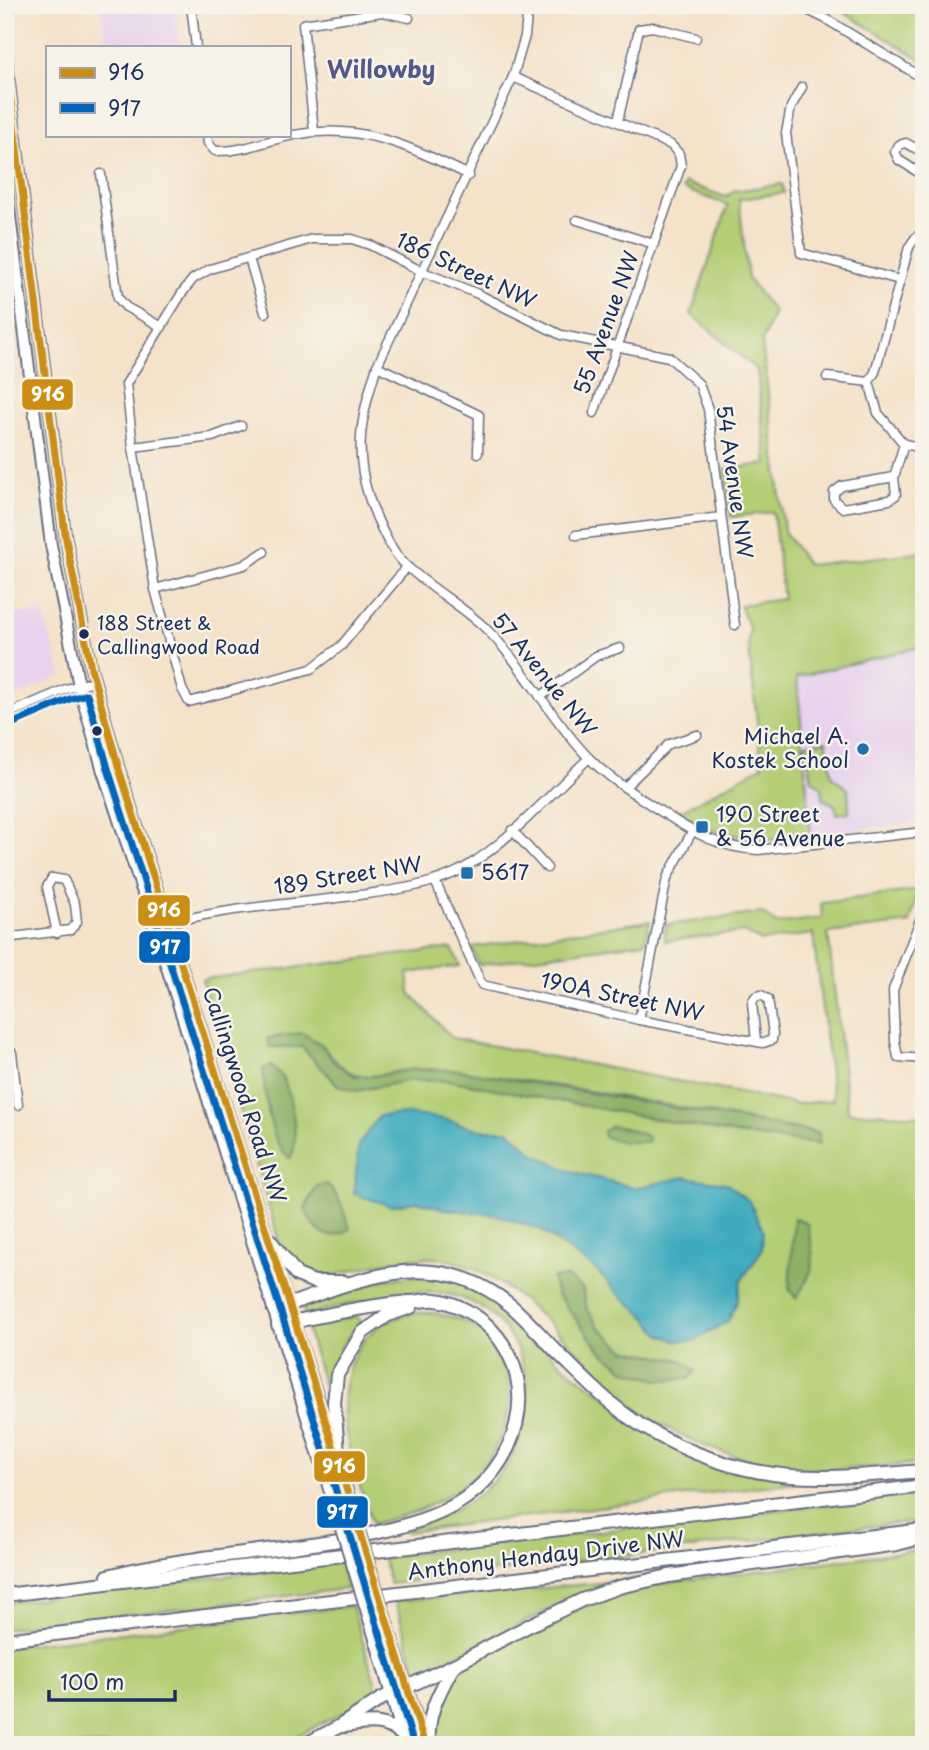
<svg xmlns="http://www.w3.org/2000/svg" width="929" height="1750" font-family="'Playpen Sans',sans-serif">
<rect width="100%" height="100%" fill="#f7f3e8"/>
<filter id="ink" filterUnits="userSpaceOnUse"><feTurbulence type="fractalNoise" baseFrequency=".0143" numOctaves="2"/><feDisplacementMap in="SourceGraphic" scale="14" xChannelSelector="R" yChannelSelector="G"/><feConvolveMatrix kernelMatrix="1 2 1 2 8 2 1 2 1" color-interpolation-filters="sRGB"/></filter>
<filter id="wash" filterUnits="userSpaceOnUse"><feTurbulence type="fractalNoise" baseFrequency=".00686" numOctaves="4" result="noise"/><feDisplacementMap in="SourceGraphic" scale="28" xChannelSelector="R" yChannelSelector="G"/><feGaussianBlur stdDeviation="1.57" result="paint"/><feColorMatrix in="noise" values="0 0 0 0 0 0 0 0 0 0 0 0 0 0 0 0 0 1.4 0 .05"/><feComposite in="paint" operator="in"/></filter>
<g filter="url(#wash)">
<rect width="100%" height="100%" fill="#f4e2c9"/>
<g fill="#e8d2ee">
<polygon points="100,5 175,5 180,44 154,47 108,47"/>
<polygon points="42,611 62,675 5,702 5,616"/>
<polygon points="916,648 924,653 924,821 811,835 797,677"/>
</g>
<g fill="#b3ce75" stroke="#677e6a" stroke-width="2" fill-rule="evenodd">
<polygon points="832,5 924,5 924,61"/>
<polygon points="685,183 726,197 733,191 782,184 784,193 739,199 748,279 774,312 762,342 784,531 808,565 924,552 924,653 915,648 797,677 811,835 762,841 714,831 679,812 762,766 748,641 750,630 740,605 783,599 773,512 731,517 725,469 767,464 757,370 691,314 728,205 683,189"/>
<polygon points="826,741 832,776 848,789 849,812 837,814 835,805 823,799 822,788 812,779 805,744"/>
<path d="M919 890 910 923 828 933 848 1112 924 1116V1463C882 1466 839 1471 796 1468 742 1464 683 1441 638 1410 630 1404 622 1395 615 1388 567 1344 501 1261 433 1258 398 1256 367 1268 334 1275 307 1274 295 1267 280 1245L202 979 452 948 460 966 408 973 410 993 452 1038 797 1104 833 1100 813 934 761 941 744 932 665 941 666 925 762 913 776 924 822 918 821 903ZM321 1044C363 1100 377 1064 430 1071 469 1075 508 1078 546 1084 637 1098 728 1117 819 1133V1144L741 1135 448 1080 407 1081 356 1091 339 1086 302 1047ZM444 1119 480 1130H509L533 1153 569 1171 637 1188 684 1177 762 1249 741 1281 737 1302 661 1335 644 1315 621 1296 595 1269 539 1229 497 1215 445 1209 417 1201 354 1193 359 1144ZM582 1288 587 1309 599 1327 625 1350 681 1360 696 1371 600 1350 557 1294Z"/>
<polygon points="650,921 645,942 479,965 472,947"/>
<path d="M413 1276 445 1277 474 1287 504 1308 565 1367 676 1448 803 1481 406 1532V1529C448 1516 475 1505 504 1469 510 1463 513 1453 516 1446 546 1383 514 1303 441 1293 403 1288 347 1306 309 1314L304 1313 303 1308 305 1305 382 1280Z"/>
<path d="M427 1312C444 1315 459 1317 473 1326 526 1359 516 1434 477 1473 446 1503 413 1514 372 1524 355 1468 323 1397 362 1343 377 1321 401 1314 427 1312Z"/>
<path d="M357 1316 361 1322C333 1353 336 1359 327 1397L307 1329 310 1325Z"/>
<polygon points="924,1493 924,1520 390,1584 382,1557"/>
<polygon points="924,1549 924,1745 433,1745 436,1708 450,1682 466,1665 581,1607 658,1584"/>
<polygon points="339,1562 347,1589 5,1629 5,1603"/>
<polygon points="644,1579 578,1596 426,1670 416,1670 395,1601"/>
<polygon points="352,1606 379,1695 279,1745 5,1745 5,1647"/>
</g>
<g fill="#8eb166" stroke="#547062" stroke-width="2">
<polygon points="302,1033 321,1044 335,1063 355,1076 374,1076 414,1069 459,1070 819,1133 819,1144 741,1135 448,1080 407,1081 356,1091 339,1086 302,1047 270,1047 268,1038"/>
<path d="M271 1066C275 1070 281 1074 283 1079 291 1094 301 1145 290 1158 269 1144 265 1093 263 1069Z"/>
<path d="M612 1126C626 1127 636 1131 648 1137V1142H624L604 1137 603 1131Z"/>
<path d="M327 1184 338 1197 350 1229C327 1245 313 1230 305 1208L317 1186Z"/>
<path d="M794 1218 807 1223C814 1260 818 1266 796 1298L789 1289Z"/>
<polygon points="567,1277 582,1288 587,1309 599,1327 625,1350 681,1360 696,1371 688,1379 657,1380 625,1370 600,1350 557,1294 552,1278"/>
</g>
<polygon fill="#3eaabe" stroke="#2c6c8e" stroke-width="2" points="407,1114 444,1119 480,1130 509,1130 533,1153 569,1171 636,1188 684,1177 726,1183 749,1201 763,1230 762,1250 741,1281 737,1302 728,1321 694,1341 674,1340 661,1335 644,1315 621,1296 595,1269 539,1229 497,1215 445,1209 417,1201 391,1206 354,1194 359,1144 379,1116"/>
</g>
<g filter="url(#ink)">
<g fill="none" stroke-linecap="round" stroke-linejoin="round">
<defs>
<g id="minor">
<polyline points="191,5 196,47"/>
<path d="M528 5 525 36 513 77 377 366C359 421 352 460 376 516 383 533 395 557 410 569 432 589 459 604 482 625 523 663 549 717 588 757 610 780 639 797 665 814 695 834 721 848 758 850L924 832"/>
<polyline points="797,5 826,19 924,79"/>
<polyline points="513,77 671,145 679,154 681,166 594,413"/>
<polyline points="802,87 791,107 786,133 801,253 899,280"/>
<polyline points="618,121 639,29 653,27 696,38"/>
<polyline points="314,131 303,24 382,12 409,18"/>
<path d="M207 135 208 143 215 151C243 152 267 140 294 135 361 122 410 147 469 175"/>
<polyline points="924,153 906,143 899,145 895,152 899,160 924,176"/>
<polyline points="101,174 118,298 126,307 162,327"/>
<polyline points="577,220 654,244"/>
<polyline points="249,258 265,313"/>
<polyline points="377,366 479,415 478,453"/>
<polyline points="827,377 869,382"/>
<polyline points="869,382 875,372 909,247 916,237 924,232"/>
<polyline points="869,382 878,413 904,444"/>
<polyline points="133,447 212,437 241,426"/>
<polyline points="894,477 842,486 834,492 834,500 843,508 889,500 896,495 894,477 904,444 924,448"/>
<polyline points="576,535 721,517"/>
<polyline points="407,567 341,646 311,669 189,702 182,689 155,589 133,447 126,384 182,293 193,279 210,269 312,239 352,239 370,245 421,271 478,294 561,335 669,357 699,384 708,409 735,625"/>
<polyline points="155,589 244,565 264,552"/>
<polyline points="540,697 596,656 620,648"/>
<polyline points="5,715 66,689 94,681"/>
<polyline points="625,787 669,744 697,735"/>
<polyline points="512,830 547,868"/>
<polyline points="435,881 482,985 639,1020 763,1043 772,1040 773,1034 768,999 761,995 755,997 752,1003 756,1040"/>
<polyline points="924,910 893,990 895,1041 898,1057 924,1059"/>
<path d="M154 927C221 907 290 905 359 895 396 890 433 886 466 867 510 841 551 793 589 758"/>
<polyline points="5,938 70,930 77,922 75,904 64,880 52,878 47,887 57,933"/>
<polyline points="639,1020 667,878 692,832"/>
<polyline points="5,1052 12,1053 18,1105"/>
</g>
<g id="major">
<polyline points="5,51 65,534 91,668 119,769 335,1451"/>
<polyline points="5,176 51,545 79,686 103,771 159,942 322,1466"/>
<polyline points="392,1639 425,1745"/>
<polyline points="376,1642 405,1745"/>
</g>
<g id="highway">
<polyline points="269,1239 297,1275 314,1282 344,1282"/>
<path d="M274 1310C355 1282 431 1242 509 1304 526 1318 542 1337 558 1353 584 1378 611 1407 642 1426 686 1453 739 1472 791 1476 835 1479 880 1474 924 1471"/>
<polyline points="339,1464 334,1403 337,1375 362,1333 388,1315 411,1307"/>
<path d="M108 1576C184 1556 265 1553 344 1539 382 1532 421 1524 455 1505 517 1469 544 1385 491 1329 477 1315 457 1303 436 1300 427 1299 418 1302 409 1302 365 1306 321 1316 278 1325"/>
<polyline points="5,1595 924,1486"/>
<polyline points="5,1640 924,1530"/>
<path d="M344 1726C365 1723 385 1719 402 1735"/>
<polyline points="304,1745 340,1726 381,1699 454,1665 530,1625 582,1600 619,1587 669,1576 897,1544 924,1537"/>
<path d="M429 1745C426 1714 440 1691 454 1665"/>
</g>
</defs>
<use href="#minor" stroke="#676e83" stroke-width="11"/>
<use href="#major" stroke="#676e83" stroke-width="14"/>
<use href="#highway" stroke="#676e83" stroke-width="16"/>
<use href="#minor" stroke="#fff" stroke-width="8"/>
<use href="#major" stroke="#fff" stroke-width="10"/>
<use href="#highway" stroke="#fff" stroke-width="12"/>
<defs>
<g id="major-bridge">
<polyline points="339,1464 392,1639"/>
<polyline points="322,1466 376,1642"/>
</g>
</defs>
<use href="#major-bridge" stroke="#676e83" stroke-width="14" stroke-linecap="butt"/>
<use href="#major-bridge" stroke="#fff" stroke-width="10"/>
<defs>
<polyline id="bus-1" points="5,53 65,534 91,668 119,769 295,1322 425,1745"/>
<polyline id="bus-2" points="9,725 70,699 87,694 109,772 285,1325 414,1745"/>
</defs>
<use href="#bus-1" stroke="#f7f3e8" stroke-width="12"/>
<use href="#bus-2" stroke="#f7f3e8" stroke-width="12"/>
<use href="#bus-1" stroke="#cb8e13" stroke-width="7"/>
<use href="#bus-2" stroke="#0065bd" stroke-width="7"/>
</g>
</g>
<g fill="#1b2f5e" stroke="#f7f3e8" stroke-width="2.5">
<circle cx="84" cy="634" r="6"/>
<circle cx="97" cy="731" r="6"/>
</g>
<g fill="#1f6fb2" stroke="#f7f3e8" stroke-width="2.5">
<circle cx="863" cy="749" r="7"/>
<rect x="695" y="820" width="14" height="14" rx="3.5"/>
<rect x="460" y="866" width="14" height="14" rx="3.5"/>
</g>
<g text-anchor="middle" stroke-width="5" stroke-linejoin="round" paint-order="stroke">
<g font-size="19" fill="#1b2f5e" stroke="#f7f3e8" text-anchor="start">
<text x="97" y="630">188 Street &amp;<tspan x="97" dy="24">Callingwood Road</tspan></text>
</g>
<g font-size="21" fill="#1b2f5e" stroke="#f7f3e8">
<text transform="translate(466 271) rotate(25)" y="7">186 Street NW</text>
<text transform="translate(607 323) rotate(-70)" y="7">55 Avenue NW</text>
<text transform="translate(734 482) rotate(82)" y="7">54 Avenue NW</text>
<text transform="translate(544 675) rotate(51)" y="7">57 Avenue NW</text>
<text transform="translate(348 876) rotate(-9)" y="7">189 Street NW</text>
<text transform="translate(622 997) rotate(12)" y="7">190A Street NW</text>
<text transform="translate(244 1095) rotate(72)" y="7">Callingwood Road NW</text>
<text transform="translate(546 1556) rotate(-7)" y="7">Anthony Henday Drive NW</text>
</g>
<g font-size="21" fill="#1b2f5e" stroke="#f7f3e8" text-anchor="start">
<text x="849" y="744" text-anchor="end">Michael A.<tspan x="849" dy="24">Kostek School</tspan></text>
<text x="716" y="822">190 Street<tspan x="716" dy="24">&amp; 56 Avenue</tspan></text>
<text x="481" y="880">5617</text>
</g>
<g font-size="24" font-weight="bold" fill="#53598b" stroke="#f7f3e8">
<text x="381" y="78">Willowby</text>
</g>
</g>
<g stroke="#f7f3e8" stroke-width="2.5">
<rect x="21" y="378" width="53" height="33" rx="7" fill="#cb8e13"/>
<rect x="137" y="894" width="54" height="33" rx="7" fill="#cb8e13"/>
<rect x="138" y="930" width="53" height="34" rx="7" fill="#0065bd"/>
<rect x="313" y="1450" width="53" height="33" rx="7" fill="#cb8e13"/>
<rect x="316" y="1495" width="53" height="34" rx="7" fill="#0065bd"/>
</g>
<g font-size="19" text-anchor="middle" font-weight="bold" fill="#fff">
<text x="48" y="401">916</text>
<text x="164" y="917">916</text>
<text x="165" y="954">917</text>
<text x="339" y="1473">916</text>
<text x="342" y="1519">917</text>
</g>
<rect width="929" height="1750" fill="none" stroke="#f7f3e8" stroke-width="28"/>
<rect x="46" y="46" width="245" height="91" fill="#f7f3e8" stroke="#9fa5b1" stroke-width="2"/>
<rect x="60" y="68" width="35" height="10" fill="#cb8e13" stroke="#9fa5b1" stroke-width="2"/>
<text x="108" y="80" font-size="21" fill="#1b2f5e">916</text>
<rect x="60" y="103" width="35" height="10" fill="#0065bd" stroke="#9fa5b1" stroke-width="2"/>
<text x="108" y="116" font-size="21" fill="#1b2f5e">917</text>
<path d="M49 1690v10h126v-10" fill="none" stroke="#1b2f5e" stroke-width="3.5"/>
<text x="60" y="1690" font-size="21" fill="#1b2f5e" stroke="#f7f3e8" stroke-width="5" paint-order="stroke">100 m</text>
</svg>
